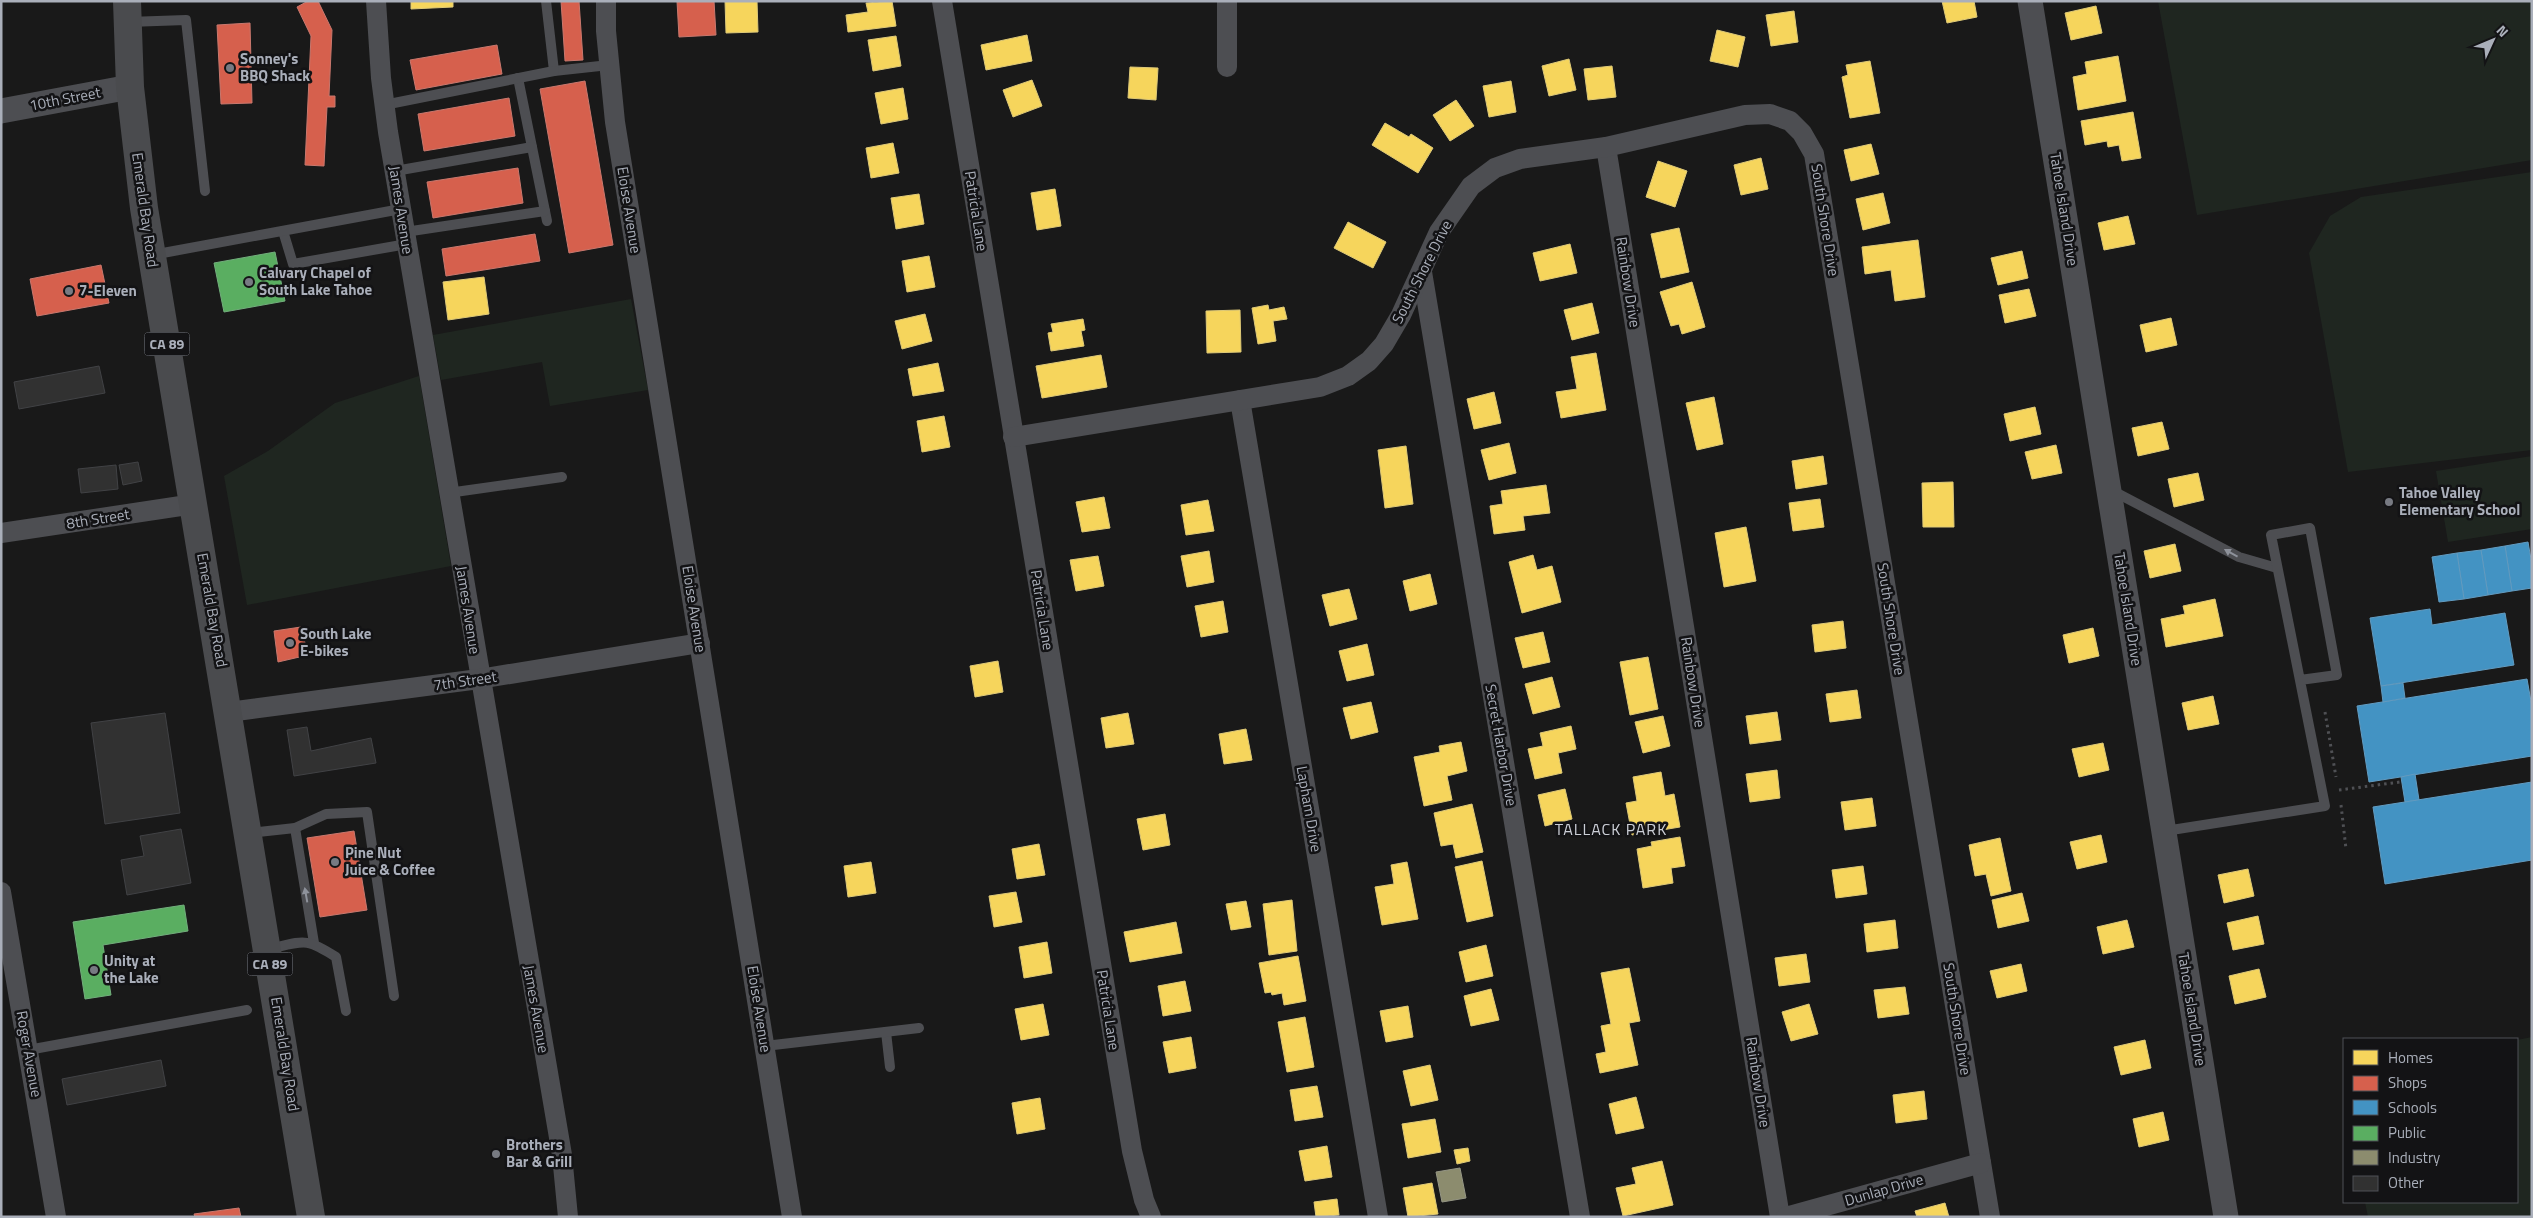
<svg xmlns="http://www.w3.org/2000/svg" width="2533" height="1218" font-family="'Titillium Web',sans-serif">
<rect width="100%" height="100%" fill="#191919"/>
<g fill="#1f2620">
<polygon points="2158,1 2532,1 2532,160 2197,215"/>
<polygon points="2532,172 2532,450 2348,472 2309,253 2330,216 2361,197"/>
<polygon points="631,299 648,390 550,406 542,362 441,380 433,335"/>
<polygon points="419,376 451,566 247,605 224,476 268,451 335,403"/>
<polygon points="2532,456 2532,529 2448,542 2436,471"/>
<polygon points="2532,1037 2532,1217 2368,1217 2365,1202 2517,1202 2517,1040"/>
</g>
<g fill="#f6d55c" stroke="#dfca78">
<polygon points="411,1 453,1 453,7 411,9"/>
<polygon points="725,1 757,1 758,32 726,33"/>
<polygon points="892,1 896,26 848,32 846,15 868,12 866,3"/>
<polygon points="1942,1 1974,1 1977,17 1947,23"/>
<polygon points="2096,6 2102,33 2071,40 2065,13"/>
<polygon points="1794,11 1798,42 1771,46 1766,15"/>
<polygon points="1717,30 1745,37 1738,67 1710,61"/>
<polygon points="1027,35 1032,61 986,70 981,45"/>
<polygon points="896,36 901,66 873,71 868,40"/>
<polygon points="2118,56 2126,101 2078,110 2073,77 2087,74 2085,62"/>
<polygon points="1569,59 1576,90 1549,96 1542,66"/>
<polygon points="1870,61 1880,113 1850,118 1842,77 1848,75 1846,65"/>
<polygon points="1612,66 1616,97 1588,100 1584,69"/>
<polygon points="1130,67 1158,68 1156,100 1128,98"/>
<polygon points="1032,80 1042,106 1013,117 1003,90"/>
<polygon points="1511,81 1516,112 1489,117 1483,86"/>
<polygon points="903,88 908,119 881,124 875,93"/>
<polygon points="1456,100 1474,126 1450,141 1433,115"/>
<polygon points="2133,112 2141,158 2122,161 2119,145 2108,147 2107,141 2085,145 2081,121"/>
<polygon points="1385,123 1409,137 1411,134 1433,148 1418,173 1372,145"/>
<polygon points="893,143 899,173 871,178 866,148"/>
<polygon points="1871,144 1879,174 1851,181 1844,150"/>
<polygon points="1761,158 1768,189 1741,195 1734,165"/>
<polygon points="1658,161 1687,171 1675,207 1646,197"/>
<polygon points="1055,189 1061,226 1037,230 1031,193"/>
<polygon points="1883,193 1890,223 1863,230 1856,199"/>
<polygon points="919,194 924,224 896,229 891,198"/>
<polygon points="2128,216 2135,244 2104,250 2098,223"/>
<polygon points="1348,222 1386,242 1373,268 1334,248"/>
<polygon points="1679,228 1689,272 1661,278 1651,234"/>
<polygon points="1918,240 1925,297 1895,301 1891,270 1865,274 1862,247"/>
<polygon points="1570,244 1577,273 1540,281 1533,253"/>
<polygon points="2022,251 2028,278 1998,285 1991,258"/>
<polygon points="929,256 935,287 907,292 902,261"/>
<polygon points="484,277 489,314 448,320 443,282"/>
<polygon points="1692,282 1705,327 1682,334 1679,324 1671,326 1660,292"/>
<polygon points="2029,289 2036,316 2005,323 1999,295"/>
<polygon points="1592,303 1599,333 1572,340 1564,310"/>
<polygon points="1268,305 1269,310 1284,307 1287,319 1273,321 1276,341 1258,344 1252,308"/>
<polygon points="1240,310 1241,352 1207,353 1206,311"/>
<polygon points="925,314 932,341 902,349 895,321"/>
<polygon points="2171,318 2177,345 2146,352 2140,325"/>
<polygon points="1083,319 1085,330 1081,331 1084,346 1051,351 1048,333 1053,332 1051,324"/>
<polygon points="1596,353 1606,410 1561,418 1556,392 1577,389 1571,357"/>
<polygon points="1101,355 1107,387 1042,398 1036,366"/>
<polygon points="938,363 944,391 913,396 908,369"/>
<polygon points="1494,392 1501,423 1474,429 1467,399"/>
<polygon points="1714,397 1723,444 1697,450 1686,403"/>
<polygon points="2035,407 2041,434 2010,441 2004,414"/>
<polygon points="944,416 950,447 922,452 917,421"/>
<polygon points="2162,422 2169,449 2138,456 2132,428"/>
<polygon points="1509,443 1516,473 1489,480 1481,450"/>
<polygon points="2056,445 2062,473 2032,479 2025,452"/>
<polygon points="1406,446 1413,504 1385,508 1378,450"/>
<polygon points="1823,456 1827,484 1796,489 1792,461"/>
<polygon points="2198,473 2204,500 2174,507 2168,479"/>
<polygon points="1953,482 1954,527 1923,527 1922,483"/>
<polygon points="1546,485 1550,513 1523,516 1525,530 1494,534 1490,506 1503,504 1501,491"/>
<polygon points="1104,497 1110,528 1082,532 1076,502"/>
<polygon points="1820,499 1824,527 1793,531 1789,503"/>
<polygon points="1208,500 1214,531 1186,535 1181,505"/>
<polygon points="1746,527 1756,581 1724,587 1715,533"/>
<polygon points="2175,544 2181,571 2150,578 2144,551"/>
<polygon points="1209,551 1214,582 1187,587 1181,556"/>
<polygon points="1533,555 1537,570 1552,566 1561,602 1522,613 1509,562"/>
<polygon points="1098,556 1104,586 1076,591 1070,560"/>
<polygon points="1430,574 1437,604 1410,611 1403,581"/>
<polygon points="1349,589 1357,619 1330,626 1322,595"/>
<polygon points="2215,599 2223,636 2166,647 2161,619 2185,614 2183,606"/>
<polygon points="1223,601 1228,632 1201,637 1195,606"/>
<polygon points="1843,621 1846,648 1815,652 1812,625"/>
<polygon points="2093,628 2099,656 2069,663 2063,635"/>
<polygon points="1543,632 1550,662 1523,668 1515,638"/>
<polygon points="1367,644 1374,675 1347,681 1339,651"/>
<polygon points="1648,657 1658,709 1630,715 1620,662"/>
<polygon points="998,661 1003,692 975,697 970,666"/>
<polygon points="1552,677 1560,707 1533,714 1525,684"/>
<polygon points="1857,690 1861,718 1830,722 1826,694"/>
<polygon points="2213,696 2219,724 2188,730 2182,703"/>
<polygon points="1371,702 1378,732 1351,739 1343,708"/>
<polygon points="1777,712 1781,740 1750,744 1746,716"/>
<polygon points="1128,713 1134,744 1106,748 1101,718"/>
<polygon points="1663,716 1670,746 1643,753 1635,722"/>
<polygon points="1571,726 1576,749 1558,753 1562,773 1535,779 1528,749 1543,746 1540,733"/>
<polygon points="1246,729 1252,760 1224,764 1219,734"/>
<polygon points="1461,742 1467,771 1447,776 1452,800 1424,806 1414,757 1440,752 1439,746"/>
<polygon points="2103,743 2109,770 2079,777 2072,749"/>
<polygon points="1777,770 1780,798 1750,802 1746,774"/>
<polygon points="1661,772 1665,796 1674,794 1680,827 1632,835 1626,803 1637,801 1633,777"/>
<polygon points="1565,789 1572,819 1545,826 1538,795"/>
<polygon points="1872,798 1876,826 1845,830 1841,802"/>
<polygon points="1472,804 1483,852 1456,858 1453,844 1441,846 1434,813"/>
<polygon points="1165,814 1170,845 1143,850 1137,819"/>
<polygon points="2101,835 2107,862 2077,869 2070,842"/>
<polygon points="1680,837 1685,866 1671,868 1673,883 1643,888 1637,849 1652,846 1651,842"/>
<polygon points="2000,838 2011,891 1991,896 1986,874 1975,876 1969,845"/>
<polygon points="1039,844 1045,875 1017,879 1012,849"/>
<polygon points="1482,861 1493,916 1467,922 1455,867"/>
<polygon points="871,862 876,893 848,897 844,866"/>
<polygon points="1407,862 1418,919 1382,925 1375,887 1394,884 1391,865"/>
<polygon points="1863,866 1867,894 1836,898 1832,870"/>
<polygon points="2248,869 2254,896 2224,903 2218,875"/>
<polygon points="1016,892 1022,922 994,927 989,896"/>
<polygon points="2022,893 2029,921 1998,928 1992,900"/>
<polygon points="1292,900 1297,951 1269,955 1263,904"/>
<polygon points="1246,901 1251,927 1231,930 1226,904"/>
<polygon points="2258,916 2264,944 2233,950 2227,923"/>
<polygon points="1895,920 1898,948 1867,952 1864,924"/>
<polygon points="2127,920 2134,947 2103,954 2097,927"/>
<polygon points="1176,922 1182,953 1130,962 1124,932"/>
<polygon points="1047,942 1052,973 1024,978 1019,947"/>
<polygon points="1486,945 1493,976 1466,982 1459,952"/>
<polygon points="1806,954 1810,982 1779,986 1775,958"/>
<polygon points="1298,956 1306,1001 1284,1005 1282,993 1272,995 1271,992 1265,993 1259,963"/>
<polygon points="2021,964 2027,991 1997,998 1990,971"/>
<polygon points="1629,968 1640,1021 1629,1023 1638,1065 1600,1073 1596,1054 1606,1052 1601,1026 1611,1024 1601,973"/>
<polygon points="2259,969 2266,997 2235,1004 2229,976"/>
<polygon points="1185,981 1191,1011 1163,1016 1158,986"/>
<polygon points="1905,987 1909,1014 1878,1018 1874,990"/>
<polygon points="1491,989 1499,1020 1471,1026 1464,996"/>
<polygon points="1043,1004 1049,1035 1021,1040 1015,1009"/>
<polygon points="1809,1004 1818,1034 1791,1041 1782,1012"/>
<polygon points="1408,1006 1413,1037 1386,1042 1380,1011"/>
<polygon points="1305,1017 1314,1067 1287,1072 1278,1022"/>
<polygon points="1191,1037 1196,1068 1169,1073 1163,1042"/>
<polygon points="2145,1040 2151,1068 2121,1075 2114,1047"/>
<polygon points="1430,1065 1438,1100 1411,1106 1403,1071"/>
<polygon points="1317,1086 1323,1117 1295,1121 1290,1090"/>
<polygon points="1924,1091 1927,1119 1896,1123 1893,1095"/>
<polygon points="1636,1097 1644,1128 1616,1134 1609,1104"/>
<polygon points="1040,1098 1045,1129 1017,1134 1012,1103"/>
<polygon points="2163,1112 2169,1140 2139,1147 2133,1119"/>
<polygon points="1435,1119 1441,1152 1408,1158 1402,1124"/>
<polygon points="1327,1146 1332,1177 1305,1181 1299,1151"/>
<polygon points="1468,1148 1470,1161 1457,1164 1454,1150"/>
<polygon points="1662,1161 1673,1205 1623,1216 1616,1188 1636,1184 1632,1168"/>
<polygon points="1432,1183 1438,1214 1408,1217 1403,1188"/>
<polygon points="1337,1199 1339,1215 1316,1217 1314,1202"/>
<polygon points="1945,1203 1949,1217 1917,1217 1915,1211"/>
</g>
<g fill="#d6604d" stroke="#c9786e">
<polygon points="308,1 318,1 332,30 329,96 335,96 335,107 327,107 324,166 305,165 311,36 297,7"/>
<polygon points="561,1 579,1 583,60 565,61"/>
<polygon points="677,1 714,1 716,35 679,37"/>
<polygon points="250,23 252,103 221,104 217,25"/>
<polygon points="497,45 502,74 416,90 410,60"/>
<polygon points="585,81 613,245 569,253 540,89"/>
<polygon points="509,98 515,136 424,151 418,114"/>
<polygon points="518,168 523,203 433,218 427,182"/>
<polygon points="535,234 540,261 446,276 442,249"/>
<polygon points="101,265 109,303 37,316 30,279"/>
<polygon points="301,627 308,655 278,662 274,631"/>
<polygon points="354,831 367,910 320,917 307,838"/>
<polygon points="239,1208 241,1217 195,1217 194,1214"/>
</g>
<g fill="#4393c3" stroke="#629bc0">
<polygon points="2528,542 2532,565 2532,588 2512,591 2505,546"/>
<polygon points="2505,546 2512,591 2488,595 2481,550"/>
<polygon points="2481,550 2488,595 2464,599 2457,553"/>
<polygon points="2457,553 2464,599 2439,602 2432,557"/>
<polygon points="2430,609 2432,625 2505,613 2514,665 2381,686 2370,618"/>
<polygon points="2527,679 2532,707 2532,756 2369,782 2357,706"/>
<polygon points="2403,683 2405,698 2383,702 2381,686"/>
<polygon points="2415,774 2419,800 2405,802 2401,777"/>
<polygon points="2532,782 2532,860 2385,884 2373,807"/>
</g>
<g fill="#5aae61" stroke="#72ae7c">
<polygon points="275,252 285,301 224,312 214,263"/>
<polygon points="184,905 188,931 103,945 111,995 85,999 73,922"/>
</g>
<polygon fill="#8c8c6e" stroke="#959685" points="1460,1168 1466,1198 1442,1202 1436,1172"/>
<g fill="#313131" stroke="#414245">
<polygon points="99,366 105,393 19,409 14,382"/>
<polygon points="138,462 142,481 123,485 119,465"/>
<polygon points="116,465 118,489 81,493 78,469"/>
<polygon points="165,713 180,813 105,824 91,723"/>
<polygon points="307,727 311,751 371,738 376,763 294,776 287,730"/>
<polygon points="181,829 191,883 127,895 121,860 144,856 140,836"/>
<polygon points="161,1060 166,1086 67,1105 62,1079"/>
</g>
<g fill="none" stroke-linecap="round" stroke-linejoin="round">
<g stroke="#4f5054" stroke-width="3" stroke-dasharray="2.5 4" stroke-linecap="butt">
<polyline points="2325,712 2336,777"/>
<polyline points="2339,790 2400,782"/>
<polyline points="2341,805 2346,849"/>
</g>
<g stroke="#4d4e52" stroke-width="10">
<polyline points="546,1 554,71 609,65"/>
<polyline points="128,22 186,20 205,191"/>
<polyline points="518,78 547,221"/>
<polyline points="384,105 554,71"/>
<polyline points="395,171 532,147"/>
<polyline points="283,231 293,264 407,244"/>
<polyline points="405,232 545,211"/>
<polyline points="152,255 401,209"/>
<polyline points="2111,490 2239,557 2277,568"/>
<polyline points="448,493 562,477"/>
<polyline points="295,828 314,943"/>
<polyline points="2165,831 2325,806 2271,535 2310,528 2337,675 2300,680"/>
<polyline points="250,833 295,828 326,814 367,812 394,996"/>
<path d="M269 949C304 941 305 937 336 957L346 1011"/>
<polyline points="886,1032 890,1067"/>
<polyline points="765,1046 919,1028"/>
<polyline points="28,1050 247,1010"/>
</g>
<g stroke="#4d4e52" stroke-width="20">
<polyline points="376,1 381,78 388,132 562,1155 568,1217"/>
<polyline points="606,1 606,31 615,122 792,1217"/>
<polyline points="942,1 1132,1151 1144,1200 1151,1217"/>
<polyline points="1227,1 1227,67"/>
<polyline points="1606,147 1780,1217"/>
<polyline points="1422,272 1580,1217"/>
<polyline points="1240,400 1378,1217"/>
<polyline points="1013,437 1320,387 1348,376 1369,361 1384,344 1401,315 1439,232 1471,186 1495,168 1520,159 1606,147 1745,115 1770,114 1790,121 1802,133 1814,154 1990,1217"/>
<polyline points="1,533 194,504"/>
<polyline points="229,712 479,679 700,643"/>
<polyline points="1,892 56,1217"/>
<polyline points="1786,1217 1981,1163"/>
</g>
<g stroke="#4d4e52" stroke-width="25">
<polyline points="2030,1 2226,1217"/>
<polyline points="1,111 130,87"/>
</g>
<polyline stroke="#4a4b4e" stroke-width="28" points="127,1 130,87 144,208 311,1217"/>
</g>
<defs><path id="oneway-solid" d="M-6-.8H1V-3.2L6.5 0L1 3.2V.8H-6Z" transform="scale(1.25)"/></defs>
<g fill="#8e929b">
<use href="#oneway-solid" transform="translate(2231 553) rotate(-151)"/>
<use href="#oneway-solid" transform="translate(306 895) rotate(-100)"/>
</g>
<g fill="#777a82" stroke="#131315" stroke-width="2">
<circle cx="230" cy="68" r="5"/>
<circle cx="249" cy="282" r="5"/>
<circle cx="69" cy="291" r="5"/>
<circle cx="2389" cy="502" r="5"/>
<circle cx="290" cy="643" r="5"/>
<circle cx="335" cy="862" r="5"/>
<circle cx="94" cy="970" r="5"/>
<circle cx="496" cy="1154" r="5"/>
</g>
<g text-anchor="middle" stroke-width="5" stroke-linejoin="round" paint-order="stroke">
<g fill="#131315" stroke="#7d8088" stroke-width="1">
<rect x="144.5" y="332.5" width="45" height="23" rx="4"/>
<rect x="247.5" y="952.5" width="45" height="23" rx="4"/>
</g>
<g font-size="14" font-weight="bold" fill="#aaafba">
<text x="167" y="349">CA 89</text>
<text x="270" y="969">CA 89</text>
</g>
<g font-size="15" font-weight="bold" fill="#aaafba" stroke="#131315" text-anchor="start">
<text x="240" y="64">Sonney's<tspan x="240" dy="17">BBQ Shack</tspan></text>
<text x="259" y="278">Calvary Chapel of<tspan x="259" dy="17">South Lake Tahoe</tspan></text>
<text x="79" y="296">7-Eleven</text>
<text x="2399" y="498">Tahoe Valley<tspan x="2399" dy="17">Elementary School</tspan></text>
<text x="300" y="639">South Lake<tspan x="300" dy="17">E-bikes</tspan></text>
<text x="345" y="858">Pine Nut<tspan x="345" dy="17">Juice &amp; Coffee</tspan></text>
<text x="104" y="966">Unity at<tspan x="104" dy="17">the Lake</tspan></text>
<text x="506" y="1150">Brothers<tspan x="506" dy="17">Bar &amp; Grill</tspan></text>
</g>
<g font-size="15" fill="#aaafba" stroke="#131315">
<text transform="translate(65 99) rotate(-11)" y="5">10th Street</text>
<text transform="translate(2064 209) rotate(81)" y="5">Tahoe Island Drive</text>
<text transform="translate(145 210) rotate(82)" y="5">Emerald Bay Road</text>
<text transform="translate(401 210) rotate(81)" y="5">James Avenue</text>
<text transform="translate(629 210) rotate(81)" y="5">Eloise Avenue</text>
<text transform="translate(976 211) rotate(81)" y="5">Patricia Lane</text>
<text transform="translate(1825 220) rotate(81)" y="5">South Shore Drive</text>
<text transform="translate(1422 272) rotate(-63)" y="5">South Shore Drive</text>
<text transform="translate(1628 282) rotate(81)" y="5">Rainbow Drive</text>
<text transform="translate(98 519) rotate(-9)" y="5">8th Street</text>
<text transform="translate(694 609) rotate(81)" y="5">Eloise Avenue</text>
<text transform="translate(2128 609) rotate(81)" y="5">Tahoe Island Drive</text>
<text transform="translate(212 610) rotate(80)" y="5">Emerald Bay Road</text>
<text transform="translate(468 610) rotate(81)" y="5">James Avenue</text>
<text transform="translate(1042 610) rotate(81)" y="5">Patricia Lane</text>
<text transform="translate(1891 619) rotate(81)" y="5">South Shore Drive</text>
<text transform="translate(465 681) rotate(-8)" y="5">7th Street</text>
<text transform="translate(1693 682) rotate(81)" y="5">Rainbow Drive</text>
<text transform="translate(1501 745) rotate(80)" y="5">Secret Harbor Drive</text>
<text transform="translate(1309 809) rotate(80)" y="5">Lapham Drive</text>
<text transform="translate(536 1009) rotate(80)" y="5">James Avenue</text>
<text transform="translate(759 1009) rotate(81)" y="5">Eloise Avenue</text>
<text transform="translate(2192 1009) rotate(81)" y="5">Tahoe Island Drive</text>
<text transform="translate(1108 1010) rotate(81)" y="5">Patricia Lane</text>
<text transform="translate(1957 1019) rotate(81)" y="5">South Shore Drive</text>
<text transform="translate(29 1054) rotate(80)" y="5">Roger Avenue</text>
<text transform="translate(285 1054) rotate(81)" y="5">Emerald Bay Road</text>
<text transform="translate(1758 1082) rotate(81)" y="5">Rainbow Drive</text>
<text transform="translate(1884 1190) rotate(-16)" y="5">Dunlap Drive</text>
</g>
<g font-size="16" letter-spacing="1" fill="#cbced6" stroke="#131315">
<text x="1611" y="835">TALLACK PARK</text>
</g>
</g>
<rect width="2533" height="1218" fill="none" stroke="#aaafba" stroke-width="5"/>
<rect x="2343" y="1038" width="175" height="165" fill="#131315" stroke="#4f5157"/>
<rect x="2353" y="1050" width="25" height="15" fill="#f6d55c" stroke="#4f5157"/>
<text x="2388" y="1063" font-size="15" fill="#aaafba">Homes</text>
<rect x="2353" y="1076" width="25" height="15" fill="#d6604d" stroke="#4f5157"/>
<text x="2388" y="1088" font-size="15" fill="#aaafba">Shops</text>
<rect x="2353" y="1100" width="25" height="15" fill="#4393c3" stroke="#4f5157"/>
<text x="2388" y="1113" font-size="15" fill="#aaafba">Schools</text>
<rect x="2353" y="1126" width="25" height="15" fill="#5aae61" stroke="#4f5157"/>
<text x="2388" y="1138" font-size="15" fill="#aaafba">Public</text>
<rect x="2353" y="1150" width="25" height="15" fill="#8c8c6e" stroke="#4f5157"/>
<text x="2388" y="1163" font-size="15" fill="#aaafba">Industry</text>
<rect x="2353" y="1176" width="25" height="15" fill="#313131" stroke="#4f5157"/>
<text x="2388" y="1188" font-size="15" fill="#aaafba">Other</text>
<g transform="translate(2493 40) rotate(46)" stroke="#131315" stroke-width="4" paint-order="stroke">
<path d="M0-4L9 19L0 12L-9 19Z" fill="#aaafba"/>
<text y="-8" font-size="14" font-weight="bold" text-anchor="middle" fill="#aaafba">N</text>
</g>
</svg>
